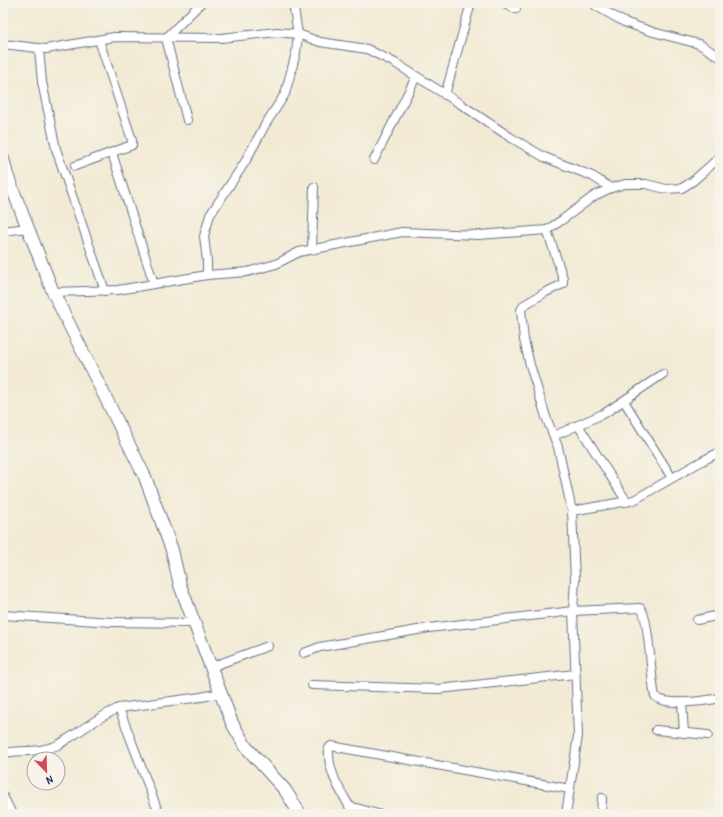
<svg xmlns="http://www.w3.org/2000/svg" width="723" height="817" font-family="'Patrick Hand',sans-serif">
<rect width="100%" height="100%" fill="#f7f3e8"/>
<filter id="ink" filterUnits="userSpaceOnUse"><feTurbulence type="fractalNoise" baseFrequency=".025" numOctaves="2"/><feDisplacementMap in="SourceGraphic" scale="8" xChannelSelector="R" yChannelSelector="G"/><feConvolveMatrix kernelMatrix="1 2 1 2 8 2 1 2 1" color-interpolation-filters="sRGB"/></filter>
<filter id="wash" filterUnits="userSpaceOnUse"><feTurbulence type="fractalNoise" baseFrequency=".012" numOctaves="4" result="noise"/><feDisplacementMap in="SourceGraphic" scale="16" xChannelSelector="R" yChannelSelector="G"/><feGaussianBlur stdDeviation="0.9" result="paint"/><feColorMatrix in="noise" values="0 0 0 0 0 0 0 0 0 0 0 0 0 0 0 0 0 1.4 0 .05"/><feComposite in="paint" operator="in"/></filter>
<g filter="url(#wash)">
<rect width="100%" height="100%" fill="#f2ead4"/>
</g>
<g filter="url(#ink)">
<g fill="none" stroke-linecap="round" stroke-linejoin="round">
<defs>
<g id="street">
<polyline points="505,3 516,9"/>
<polyline points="594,3 596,6 624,22 653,32 699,44 720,57"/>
<polyline points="3,44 46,49 114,37 221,38 277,32 298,34 320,42 367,49 395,63 459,103 510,137 544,157 592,176 611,188"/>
<polyline points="39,48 42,82 56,149 105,291"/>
<polyline points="445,95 471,3"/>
<polyline points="187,120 166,38 201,3"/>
<polyline points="112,153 154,284"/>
<polyline points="374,160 416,77"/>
<polyline points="75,166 132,145 132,140 99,40"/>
<polyline points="547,230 563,278 563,284 546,292 524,305 521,310 524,340 530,365 546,417 558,447 572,511 575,580 573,611 578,736 566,814"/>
<polyline points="3,231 28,228"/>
<polyline points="312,250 314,187"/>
<polyline points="207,275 207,261 204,236 210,215 245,162 265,125 285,94 296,53 298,34 293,3"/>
<polyline points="53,292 118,290 207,275 247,272 276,264 299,252 402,232 479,235 547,230 562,220 594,196 611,188 625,184 646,184 666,189 682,188 693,181 720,157"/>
<polyline points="624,401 672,478"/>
<polyline points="578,425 627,502"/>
<polyline points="554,436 605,413 663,374"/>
<polyline points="572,511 634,500 702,461 720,452"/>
<polyline points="3,615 113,622 194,623"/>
<polyline points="697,620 720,615"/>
<path d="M304 653 320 647 429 628 573 611 640 608C649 613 651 682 655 696 666 707 705 701 720 698"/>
<polyline points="211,667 268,646"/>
<polyline points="312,685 439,689 575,674"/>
<polyline points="682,702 684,733"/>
<polyline points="119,708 159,814"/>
<polyline points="656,730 708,735"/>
<path d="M3 753C21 750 40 753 58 745 63 742 69 738 74 735 88 725 103 715 119 708L201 697 221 693"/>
<polyline points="3,796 12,814"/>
<polyline points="349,806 378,814"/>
<path d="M354 814C342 793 327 773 329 748L331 746 570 789"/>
<polyline points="601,814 602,798"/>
</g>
<polyline id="secondary" points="3,159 7,175 53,292 145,477 172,550 180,585 232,723 246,747 285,790 300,814"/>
</defs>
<use href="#street" stroke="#667087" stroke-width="10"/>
<use href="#secondary" stroke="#667087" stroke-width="14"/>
<use href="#street" stroke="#fff" stroke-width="8"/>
<use href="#secondary" stroke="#fff" stroke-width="12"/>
</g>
</g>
<rect width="723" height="817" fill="none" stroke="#f7f3e8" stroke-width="16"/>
<g transform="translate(46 771) rotate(157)"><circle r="19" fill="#f7f3e8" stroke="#9fa5b1"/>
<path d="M0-3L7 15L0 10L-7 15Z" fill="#d1495b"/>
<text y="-6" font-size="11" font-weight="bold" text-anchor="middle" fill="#1b2f5e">N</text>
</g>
</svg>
